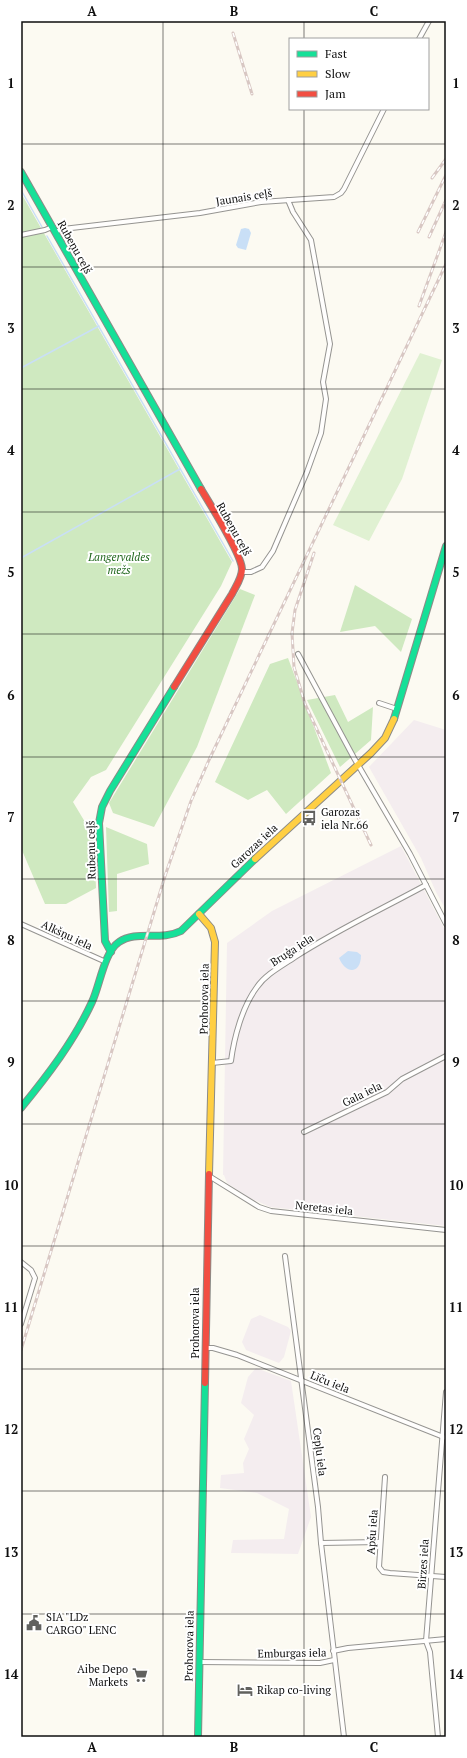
<svg xmlns="http://www.w3.org/2000/svg" width="467" height="1758" font-family="'PT Serif',serif">
<rect width="100%" height="100%" fill="#fcfaf2"/>
<g fill="#f4edef">
<polygon points="414,720 446,730 446,910 436,892 421,858 369,767"/>
<polygon points="401,846 446,932 446,1226 270,1207 248,1197 227,1183 224,1175 223,1175 227,943 272,911"/>
<polygon points="260,1315 288,1327 291,1331 284,1357 279,1363 246,1350 242,1342 251,1319"/>
<polygon points="256,1368 291,1381 311,1517 298,1554 231,1553 233,1540 284,1539 289,1509 257,1493 220,1488 221,1475 244,1473 243,1463 249,1449 244,1439 254,1415 241,1403 248,1377"/>
</g>
<polygon fill="#e0f1d2" points="420,353 442,360 402,479 369,541 333,525"/>
<g fill="#cfe9c0">
<polygon points="21,193 232,562 221,586 106,770 91,777 73,802 94,837 96,888 66,904 45,904 21,848"/>
<polygon points="355,585 412,619 401,652 375,626 340,632"/>
<polygon points="240,589 255,595 197,747 154,827 113,813 109,803"/>
<polygon points="288,658 331,773 286,814 267,790 248,800 215,782 270,664"/>
<polygon points="335,695 348,722 373,707 371,740 340,767 307,700"/>
<polygon points="106,827 147,844 149,864 117,874 117,911 109,912"/>
</g>
<g fill="#c9dff6">
<polygon points="245,228 249,229 251,233 246,250 238,248 236,245 241,229"/>
<path d="M348 951 357 952 361 955C361 974 346 975 339 958Z"/>
</g>
<g fill="none" stroke-linecap="round" stroke-linejoin="round">
<g stroke="#c9dff6" stroke-width="1.5">
<polyline points="21,190 42,227"/>
<polyline points="47,236 233,561"/>
<polyline points="21,368 99,326"/>
<polyline points="21,558 180,469"/>
</g>
<defs>
<g id="street">
<polyline points="419,39 429,21"/>
<polyline points="55,232 63,229 200,213 261,202 334,197 341,193 344,189 384,109"/>
<polyline points="21,235 45,230 52,227"/>
<polyline points="242,572 251,572 262,567 273,551 307,472 321,433 326,399 323,382 330,344 311,240 293,212 288,200"/>
<polyline points="298,654 354,758 410,854 446,924"/>
<polyline points="379,703 397,709"/>
<polyline points="21,924 106,962"/>
<path d="M212 1063 231 1061C234 1038 242 1007 257 987 266 974 282 966 295 957 337 930 382 909 426 885"/>
<polyline points="304,1132 387,1092 402,1079 446,1056"/>
<polyline points="209,1176 259,1207 271,1211 446,1230"/>
<polyline points="285,1256 318,1507 321,1543 344,1737"/>
<polyline points="21,1262 31,1270 35,1278 21,1324"/>
<polyline points="205,1348 213,1348 237,1355 446,1438"/>
<polyline points="385,1477 379,1567 383,1572 390,1573 446,1577"/>
<polyline points="321,1543 380,1542"/>
<polyline points="333,1651 348,1648 446,1639"/>
<polyline points="199,1662 320,1663 334,1660"/>
<polyline points="438,1737 430,1652 426,1641 446,1392"/>
</g>
<g id="fast">
<polyline points="21,172 201,489"/>
<polyline points="394,719 446,546"/>
<polyline points="111,952 105,941 99,823 102,807 110,791 174,687"/>
<path d="M21 1108C48 1075 74 1041 92 1002 100 985 104 952 119 942 136 930 161 941 181 931L255 859"/>
<polyline points="198,1737 205,1383"/>
</g>
<g id="slow">
<polyline points="255,859 371,753 385,738 394,719"/>
<polyline points="199,914 211,928 215,942 209,1174"/>
</g>
<g id="jam">
<path d="M174 687 232 594C236 586 242 578 242 569 242 555 210 504 201 489"/>
<polyline points="205,1383 209,1174"/>
</g>
</defs>
<use href="#street" stroke="#959491" stroke-width="6"/>
<use href="#fast" stroke="#8c8b87" stroke-width="8"/>
<use href="#slow" stroke="#8c8b87" stroke-width="8"/>
<use href="#jam" stroke="#8c8b87" stroke-width="8"/>
<use href="#street" stroke="#fffefd" stroke-width="4"/>
<use href="#fast" stroke="#16e098" stroke-width="6"/>
<use href="#slow" stroke="#ffcf43" stroke-width="6"/>
<use href="#jam" stroke="#f24e42" stroke-width="6"/>
<defs>
<g id="rail">
<polyline points="233,33 252,94"/>
<polyline points="432,178 446,159"/>
<polyline points="418,232 446,175"/>
<polyline points="429,237 446,200"/>
<polyline points="419,306 446,232"/>
<polyline points="314,553 295,610 292,633 294,667 305,704 371,845"/>
<polyline points="21,1350 165,876 191,801 209,760 446,264"/>
</g>
</defs>
<use href="#rail" stroke="#d8c7c3" stroke-width="3"/>
<use href="#rail" stroke="#fff" stroke-width="1.5" stroke-dasharray="4.5" stroke-linecap="butt"/>
</g>
<path fill="none" stroke="#0e0e0e" stroke-width="1" stroke-opacity="0.55" d="M163 21V1737M304 21V39M304 109V1737M21 144H446M21 267H446M21 389H446M21 512H446M21 634H446M21 757H446M21 879H446M21 1001H446M21 1124H446M21 1246H446M21 1369H446M21 1491H446M21 1614H446"/>
<defs>
<symbol id="bus-bare" viewBox="-9 -9 18 18"><path d="M-5-6H5V4H4V6H2V4H-2V6H-4V4H-5ZM-3.5-4V0h7V-4ZM-3.5 1.2v1.5H-2V1.2ZM2 1.2v1.5H3.5V1.2Z" fill="#61615e" stroke="#fff" stroke-width="2.5" paint-order="stroke"/></symbol>
<symbol id="civic-bare" viewBox="-9 -9 18 18"><path d="M-.6-6.5H3V-4.5H.6V-3L4-1V1h2V6H-6V1h2V-1L-.6-3ZM-1.2 2.5V6h2.4V2.5Z" fill="#61615e" stroke="#fff" stroke-width="2.5" paint-order="stroke"/></symbol>
<symbol id="supermarket-bare" viewBox="-9 -9 18 18"><path d="M-6-5.5h2.5l.6 2H6L4.5 2H-2.5L-4.4-4H-6ZM-1.5 3.2a1.3 1.3 0 1 0 .1 0ZM3 3.2a1.3 1.3 0 1 0 .1 0Z" fill="#61615e" stroke="#fff" stroke-width="2.5" paint-order="stroke"/></symbol>
<symbol id="hotel-bare" viewBox="-9 -9 18 18"><path d="M-6-4.5h1.5V1H6V5H4.5V3h-9V5H-6ZM-4 0a1.8 1.8 0 1 1 3.6 0ZM.5 0V-2.5h3Q6-2.5 6 0Z" fill="#61615e" stroke="#fff" stroke-width="2.5" paint-order="stroke"/></symbol>
</defs>
<g fill-rule="evenodd">
<use href="#bus-bare" x="298" y="807" width="22" height="22"/>
<use href="#civic-bare" x="23" y="1612" width="22" height="22"/>
<use href="#supermarket-bare" x="129" y="1664" width="22" height="22"/>
<use href="#hotel-bare" x="234" y="1679" width="22" height="22"/>
</g>
<g text-anchor="middle" stroke-width="4" stroke-linejoin="round" paint-order="stroke">
<g font-size="11" fill="#0e0e0e" stroke="#fff">
<text transform="translate(244 197) rotate(-9)" y="4">Jaunais ceļš</text>
<text transform="translate(75 247) rotate(61)" y="4">Rubeņu ceļš</text>
<text transform="translate(234 529) rotate(61)" y="4">Rubeņu ceļš</text>
<text transform="translate(254 846) rotate(-43)" y="4">Garozas iela</text>
<text transform="translate(91 850) rotate(-91)" y="4">Rubeņu ceļš</text>
<text transform="translate(67 935) rotate(25)" y="4">Alkšņu iela</text>
<text transform="translate(292 950) rotate(-33)" y="4">Bruģa iela</text>
<text transform="translate(204 999) rotate(-89)" y="4">Prohorova iela</text>
<text transform="translate(362 1094) rotate(-26)" y="4">Gala iela</text>
<text transform="translate(324 1208) rotate(6)" y="4">Neretas iela</text>
<text transform="translate(195 1323) rotate(-90)" y="4">Prohorova iela</text>
<text transform="translate(330 1382) rotate(22)" y="4">Līču iela</text>
<text transform="translate(320 1452) rotate(83)" y="4">Cepļu iela</text>
<text transform="translate(372 1532) rotate(-86)" y="4">Apšu iela</text>
<text transform="translate(423 1564) rotate(-86)" y="4">Birzes iela</text>
<text transform="translate(189 1646) rotate(-89)" y="4">Prohorova iela</text>
<text transform="translate(292 1653) rotate(-1)" y="4">Emburgas iela</text>
</g>
<g font-size="11" font-style="italic" fill="#21671d" stroke="#fff">
<text x="119" y="561">Langervaldes<tspan x="119" dy="13">mežs</tspan></text>
</g>
<g font-size="11" fill="#0e0e0e" stroke="#fff" text-anchor="start">
<text x="321" y="816">Garozas<tspan x="321" dy="13">iela Nr.66</tspan></text>
<text x="46" y="1621">SIA "LDz<tspan x="46" dy="13">CARGO" LENC</tspan></text>
<text x="128" y="1673" text-anchor="end">Aibe Depo<tspan x="128" dy="13">Markets</tspan></text>
<text x="257" y="1694">Rikap co-living</text>
</g>
</g>
<rect width="467" height="1758" fill="none" stroke="#ffffff" stroke-width="44"/>
<rect x="289" y="38" width="140" height="72" fill="#ffffff" stroke="#9f9f9f"/>
<rect x="297" y="51" width="20" height="6" fill="#16e098" stroke="#9f9f9f"/>
<text x="325" y="58" font-size="12" fill="#0e0e0e">Fast</text>
<rect x="297" y="71" width="20" height="6" fill="#ffcf43" stroke="#9f9f9f"/>
<text x="325" y="78" font-size="12" fill="#0e0e0e">Slow</text>
<rect x="297" y="91" width="20" height="6" fill="#f24e42" stroke="#9f9f9f"/>
<text x="325" y="98" font-size="12" fill="#0e0e0e">Jam</text>
<rect x="22" y="22" width="423" height="1714" fill="none" stroke="#0e0e0e" stroke-width="1.5"/>
<g font-size="13" text-anchor="middle" font-weight="bold" fill="#0e0e0e">
<text x="92" y="16">A</text>
<text x="234" y="16">B</text>
<text x="374" y="16">C</text>
<text x="11" y="88">1</text>
<text x="456" y="88">1</text>
<text x="11" y="210">2</text>
<text x="456" y="210">2</text>
<text x="11" y="333">3</text>
<text x="456" y="333">3</text>
<text x="11" y="455">4</text>
<text x="456" y="455">4</text>
<text x="11" y="577">5</text>
<text x="456" y="577">5</text>
<text x="11" y="700">6</text>
<text x="456" y="700">6</text>
<text x="11" y="822">7</text>
<text x="456" y="822">7</text>
<text x="11" y="945">8</text>
<text x="456" y="945">8</text>
<text x="11" y="1067">9</text>
<text x="456" y="1067">9</text>
<text x="11" y="1190">10</text>
<text x="456" y="1190">10</text>
<text x="11" y="1312">11</text>
<text x="456" y="1312">11</text>
<text x="11" y="1434">12</text>
<text x="456" y="1434">12</text>
<text x="11" y="1557">13</text>
<text x="456" y="1557">13</text>
<text x="11" y="1679">14</text>
<text x="456" y="1679">14</text>
<text x="92" y="1752">A</text>
<text x="234" y="1752">B</text>
<text x="374" y="1752">C</text>
</g>
</svg>
